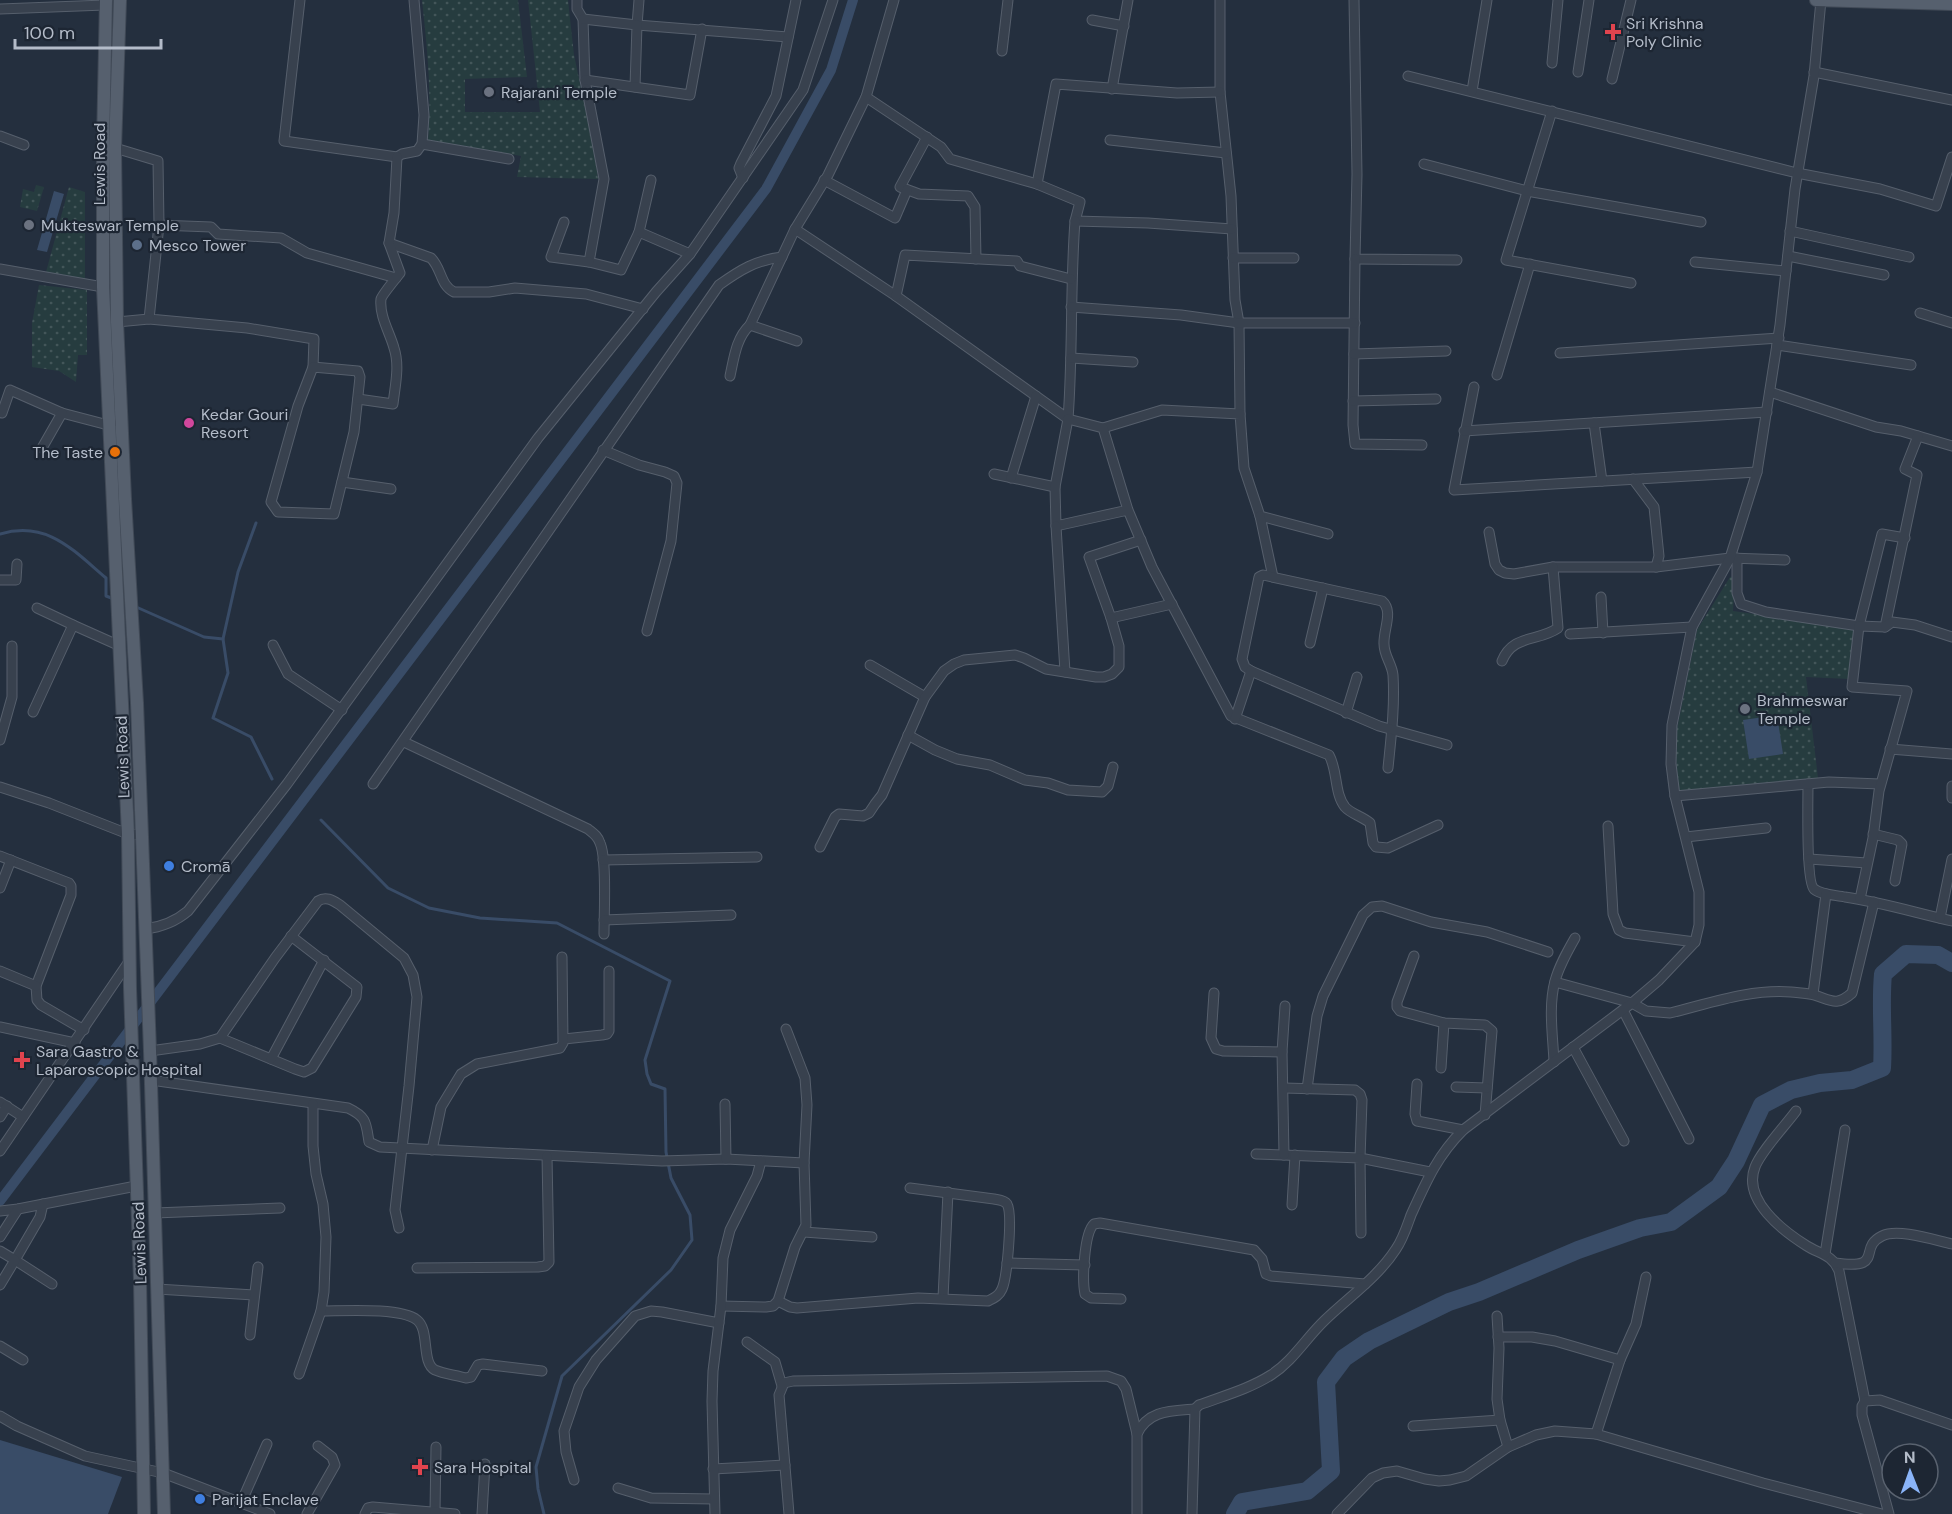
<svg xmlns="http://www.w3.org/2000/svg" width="1952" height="1514" font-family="'DM Sans',sans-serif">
<defs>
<pattern id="park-dots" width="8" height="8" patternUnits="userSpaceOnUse" patternTransform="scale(1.5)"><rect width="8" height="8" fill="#263c3f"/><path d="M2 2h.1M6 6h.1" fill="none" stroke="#435659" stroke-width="1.8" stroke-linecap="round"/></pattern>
</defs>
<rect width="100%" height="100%" fill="#242f3e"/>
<g fill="url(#park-dots)">
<path d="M422 0H518L527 77 465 79V112H540L528 0H568L574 55 595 154 598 179 517 177 521 156 428 140C432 94 427 46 422 0Z"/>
<polygon points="36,185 44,187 37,211 20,207 23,189 34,192"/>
<polygon points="69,187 85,192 85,279 46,272"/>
<polygon points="39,285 87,290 87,355 78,355 76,382 59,371 32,367 32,323"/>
<polygon points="1735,576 1733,611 1856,628 1849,679 1806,677 1818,778 1678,791 1675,739 1697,630 1730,577"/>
</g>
<g fill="#394c67">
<polygon points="54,191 64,194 47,252 37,250"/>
<polygon points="1777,715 1783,754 1749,759 1743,720"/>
<polygon points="0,1440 122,1477 108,1514 0,1514"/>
</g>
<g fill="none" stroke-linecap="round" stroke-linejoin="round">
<g stroke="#394c67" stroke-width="3">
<path d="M0 534C47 520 73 550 106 578V596L114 599"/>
<polyline points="134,606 204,637 223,639 228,673 213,718 251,737 272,779"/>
<polyline points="223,639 238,572 256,523"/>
<polyline points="321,820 388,888 429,908 480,918 557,923 670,981 645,1060 647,1074 651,1084 665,1089 666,1152 671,1178 690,1215 692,1240 671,1270 562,1376 536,1467 538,1489 544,1514"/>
</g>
<polyline stroke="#394c67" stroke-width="10" points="0,1201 766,189 831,70 853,0"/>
<path stroke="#394c67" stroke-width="18" d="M1235 1514 1242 1502 1307 1491 1331 1471 1326 1382 1344 1358 1369 1341 1449 1302 1479 1292 1578 1250 1640 1228 1671 1222 1719 1187 1736 1161 1762 1105 1791 1090 1820 1083 1852 1080 1882 1068C1884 1036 1880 1005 1883 974L1906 954 1938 955 1952 963"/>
<defs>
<g id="minor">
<polyline points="300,0 284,141 397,157 402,154 417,151 422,144 509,159"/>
<polyline points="414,0 424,115 422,144"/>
<polyline points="577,0 577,9 583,19 585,80 604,179 589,262 621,270 639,232"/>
<polyline points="639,0 637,25 788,37"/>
<polyline points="1220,0 1220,92 1231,196 1235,300 1239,323 1240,414"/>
<polyline points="1354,0 1357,174 1355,259 1457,260"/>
<polyline points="0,9 105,5"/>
<polyline points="583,19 637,25 635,87"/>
<polyline points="1092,20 1124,26"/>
<polyline points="1002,51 1008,0"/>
<polyline points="1552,63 1558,0"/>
<polyline points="1578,72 1589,0"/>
<polyline points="1814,72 1952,100"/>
<polyline points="1408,76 1797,173 1880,189 1936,206 1952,157"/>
<polyline points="1612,79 1631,0"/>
<polyline points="585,80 690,95 702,29"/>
<polyline points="1112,89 1128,0"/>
<polyline points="1472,91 1487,0"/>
<polyline points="1220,92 1177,93 1056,84 1037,184 1080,202 1075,221 1148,223 1232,229"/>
<polyline points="866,97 941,147 950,159 1037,184"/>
<polyline points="1552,111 1506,260 1631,283"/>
<polyline points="0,136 24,145"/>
<polyline points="927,137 900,187 919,194 968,196 975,207 976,259"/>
<polyline points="1110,140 1226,153"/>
<polyline points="115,148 158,161 159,225 149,319 247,328 314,339 313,367"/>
<polyline points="1424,164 1527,191 1701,222"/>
<polyline points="743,178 739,168 741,163 776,96 796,0"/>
<polyline points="651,180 639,232 690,254"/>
<polyline points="824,180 895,218 907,190"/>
<polyline points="564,222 551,257 589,262"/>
<polyline points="159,225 211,227 218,234 281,238 307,253 396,278"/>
<path d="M795 229 896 296 1068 419C1073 353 1070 287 1075 221"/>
<polyline points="1790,231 1909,257"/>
<path d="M389 243 431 258C442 269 440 285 454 292H489L515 288 586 294 643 309"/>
<polyline points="1788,256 1884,275"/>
<polyline points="1233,258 1294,258"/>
<polyline points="1355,259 1353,425 1355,444 1422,445"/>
<polyline points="1695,262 1786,271"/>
<polyline points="0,269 103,287"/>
<polyline points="896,296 905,255 1017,261 1020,266 1071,279"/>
<polyline points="1071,307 1181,315 1239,323 1355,323"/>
<polyline points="1920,313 1952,323"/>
<polyline points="117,322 149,319"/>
<polyline points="797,341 750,325 795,229 828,175 866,97 894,0"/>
<polyline points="1777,345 1911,365"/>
<polyline points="1560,353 1779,338"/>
<polyline points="1354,354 1446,351"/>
<polyline points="1071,358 1133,362"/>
<polygon points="313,367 358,371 360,377 354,432 334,514 278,512 271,502 298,406"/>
<polyline points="1497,375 1530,264"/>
<path d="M730 376C734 358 736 338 750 325"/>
<polyline points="1474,387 1454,490 1757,472"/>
<polyline points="1770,392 1876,427 1901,431 1952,446"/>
<path d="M358 399 393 404C395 386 400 366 394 348 390 333 379 316 381 299 382 295 396 278 400 273L389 243 394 213 397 157"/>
<polyline points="1353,401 1436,399"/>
<polyline points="0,412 2,413 10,390 62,413 108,425 112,423"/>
<polyline points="1594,423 1602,481"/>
<polyline points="1103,428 1162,410 1240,414 1244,468 1260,516 1328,534"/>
<polyline points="1464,431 1767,412"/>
<polyline points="42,448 62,413"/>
<polyline points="603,450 639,465 665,472 674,476 677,483 671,541 647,631"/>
<polyline points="994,474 1055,487"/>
<polyline points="1011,478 1036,396"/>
<polyline points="1633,479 1654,507 1659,556 1656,567 1730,558 1785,560"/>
<polyline points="342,482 391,489"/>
<path d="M1128 510 1056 526 1055 487 1068 419 1103 428 1128 510 1152 567 1231 716 1329 755C1338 771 1334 793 1345 807 1351 814 1362 816 1370 823L1373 843 1376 847 1388 848 1438 825"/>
<polyline points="1260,516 1273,577"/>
<polyline points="1056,526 1065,672"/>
<polyline points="1489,532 1495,564 1499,570 1505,573 1514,574 1553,567 1656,567"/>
<polyline points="1141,540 1089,557 1111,618 1172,604"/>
<polyline points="1737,558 1737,593 1741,604 1766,612 1859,626 1882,534 1905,538"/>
<polyline points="0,580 16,580 17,564"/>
<polyline points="1601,597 1603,633"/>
<polyline points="37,608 73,625"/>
<polyline points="1885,627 1917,475 1905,469 1918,436"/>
<polyline points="1570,634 1692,627"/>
<polyline points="1310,643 1323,588"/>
<polyline points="273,645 288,674 342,710"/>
<path d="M1502 661C1513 634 1538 642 1558 628L1553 567"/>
<polyline points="870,665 925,697"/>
<path d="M1251 671 1245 667 1242 659 1259 577 1263 575 1382 601C1394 611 1383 630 1384 644 1384 656 1392 664 1393 675 1395 706 1391 738 1388 768"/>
<polyline points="33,712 73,625 120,646"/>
<polyline points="1346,713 1357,677"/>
<polyline points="1235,719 1251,671 1379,726 1447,745"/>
<polyline points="908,735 935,750 957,759 990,765 1025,780 1048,783 1068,790 1102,792 1108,786 1113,767"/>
<polyline points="0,740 12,697 12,646"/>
<path d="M404 742 588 829C593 833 598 836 600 843 607 858 604 914 604 934"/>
<polyline points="1890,749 1952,754"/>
<path d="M373 784 719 285C740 270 756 260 782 257"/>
<path d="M1808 784C1808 799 1806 882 1814 889 1821 895 1836 895 1845 897 1881 902 1916 913 1952 921"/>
<polyline points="1952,786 1952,798"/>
<polyline points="0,787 49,803 128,834 142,835"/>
<polyline points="1675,796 1829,782 1880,784"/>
<polyline points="1608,826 1613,914 1619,930 1625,933 1695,942"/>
<polyline points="1873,834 1898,840 1902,844 1895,881"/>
<polyline points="1686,837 1766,828"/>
<polyline points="820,847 835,817 839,814 863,816 869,813 875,804 882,795 925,697 944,671 954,664 964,660 1015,655 1024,658 1046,669 1096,677 1104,677 1112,674 1119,667 1119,646 1111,618"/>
<polyline points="0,856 69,883 71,886 71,895 36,986 37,1000 41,1005 84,1030"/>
<polyline points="1809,859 1867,863"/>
<polyline points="603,860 757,857"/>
<polyline points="0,888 11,860"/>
<polyline points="1860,899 1873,838 1879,791 1907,691 1852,687 1859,626 1885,627 1892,622 1915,625 1952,637"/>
<polyline points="1940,918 1952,859"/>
<polyline points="604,920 731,915"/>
<path d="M145 929C162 927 175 922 188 911L287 784 538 438 656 292 690 254 803 90 833 0"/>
<polyline points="1414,956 1397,1002 1397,1007 1400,1011 1444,1023 1485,1025 1492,1031 1485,1115"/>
<polyline points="0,971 36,986"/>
<path d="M1555 982 1632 1003 1646 1011 1670 1013C1711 1003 1749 989 1791 992 1799 993 1807 993 1814 995 1831 1000 1836 1007 1852 993L1874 902"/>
<polyline points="1214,993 1211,1038 1216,1049 1223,1051 1282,1052"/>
<polyline points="1813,994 1826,894"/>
<polyline points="1623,1010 1689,1139"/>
<polyline points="0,1027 75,1043"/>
<polyline points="220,1038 295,1069 304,1072 312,1068 356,997 357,987 291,936"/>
<polyline points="564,1039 602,1035 607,1034 609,1031 609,971"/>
<polyline points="1573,1047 1624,1141"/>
<path d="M150 1051 200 1044 220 1038 275 958 318 901C326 896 332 900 340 905L404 958 413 975 417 997 409 1086 395 1210 399 1228"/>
<polyline points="271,1059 324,960"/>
<path d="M1554 1062C1553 1037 1548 1007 1555 981 1559 966 1567 952 1575 938"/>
<polyline points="1441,1068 1444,1023"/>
<path d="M151 1080 348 1108C367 1117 366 1123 369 1142L380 1147 662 1161 726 1159 804 1163"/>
<polyline points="1417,1084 1415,1114 1417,1121 1463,1130"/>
<polyline points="1456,1087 1487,1088"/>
<polyline points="1284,1088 1355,1090 1360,1094 1362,1100 1360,1158 1430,1172"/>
<polyline points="1307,1089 1317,1016 1323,996 1363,915 1372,907 1382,906 1431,922 1487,932 1548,952"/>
<polyline points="0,1102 23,1117"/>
<polyline points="725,1104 726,1159"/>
<path d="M1796 1111C1785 1126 1761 1151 1755 1167 1742 1200 1783 1231 1807 1246 1820 1254 1833 1255 1839 1271L1865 1401"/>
<polyline points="0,1117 7,1106"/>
<polyline points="432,1150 441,1107 461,1074 477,1064 560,1048 563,1043 562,957"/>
<polyline points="0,1151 130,960"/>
<polyline points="1256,1154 1360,1158 1361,1233"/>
<polyline points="1284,1155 1282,1052 1285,1006"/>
<polyline points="43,1204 40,1217 15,1260 52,1284"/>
<polyline points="1292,1205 1295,1155"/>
<polyline points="0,1211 18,1209 136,1186"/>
<polyline points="155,1213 280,1208"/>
<polyline points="804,1232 872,1237"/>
<polyline points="0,1237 18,1209"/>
<polyline points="0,1251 15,1260 0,1285"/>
<polyline points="1825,1254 1845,1130"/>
<polyline points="1007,1263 1085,1265"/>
<path d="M1835 1263C1886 1270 1857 1248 1882 1236 1898 1228 1934 1240 1952 1244"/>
<polyline points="417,1268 538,1267 545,1266 549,1262 547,1156"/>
<polyline points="157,1289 254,1295"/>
<polyline points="943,1298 948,1192"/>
<path d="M1121 1299 1091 1298 1085 1294C1082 1280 1084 1233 1094 1224L1100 1223 1254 1250 1262 1259 1266 1274 1271 1276 1365 1284"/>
<path d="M778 1301 790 1307 797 1308 918 1298 988 1301C994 1298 999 1296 1002 1289 1007 1278 1013 1214 1007 1204 1004 1200 999 1200 994 1199L910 1188"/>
<polyline points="721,1306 766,1307 773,1306 778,1301 795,1247 806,1225 804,1163 807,1105 805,1078 786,1029"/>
<path d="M321 1311C343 1311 400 1307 417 1320 430 1330 421 1363 435 1370 444 1374 456 1375 466 1378L471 1377 478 1365 483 1364 542 1371"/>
<polyline points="1497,1316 1499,1348 1497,1399 1500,1420 1508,1447"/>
<polyline points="250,1335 258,1267"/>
<polyline points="1498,1337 1532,1337 1555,1341 1620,1360"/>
<polyline points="747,1342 775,1362 782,1386"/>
<polyline points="0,1346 23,1360"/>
<polyline points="299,1374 321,1311 324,1292 326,1237 323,1204 316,1174 313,1146 313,1104"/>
<polyline points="0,1416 17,1426 85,1456 163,1473 270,1514"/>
<polyline points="1413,1426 1500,1420"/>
<polyline points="1596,1434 1620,1360 1636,1324 1646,1277"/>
<polyline points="713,1469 785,1465"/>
<polyline points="574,1480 566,1452 564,1431 579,1387 596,1360 635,1316 651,1311 662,1312 719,1323"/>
<polyline points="618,1488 651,1498 714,1499"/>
<polyline points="241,1503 267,1444"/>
<polyline points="435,1512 436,1447"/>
<polyline points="307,1514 335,1465 332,1457 318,1446"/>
<polyline points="365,1514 368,1508 373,1507 455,1514"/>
<polyline points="482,1514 485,1464"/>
<polyline points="715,1514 712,1401 713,1371 721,1306 723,1258 730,1230 757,1176 761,1161"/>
<polyline points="789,1514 779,1395 784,1383 793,1381 1107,1376 1121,1381 1126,1389 1137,1434"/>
<path d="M1137 1514V1434C1148 1410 1171 1411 1195 1409"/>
<path d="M1192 1514 1195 1409 1199 1405C1223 1396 1249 1389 1271 1375 1293 1361 1306 1338 1325 1320 1349 1297 1378 1277 1396 1249 1403 1239 1407 1226 1411 1215 1426 1182 1437 1156 1463 1130L1632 1003 1659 980 1695 942 1699 925V892L1675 796 1671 764 1672 725 1692 627 1730 558 1757 472 1780 325 1795 189 1814 76 1821 0"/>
<polyline points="1337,1514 1372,1478 1383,1473 1397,1471 1425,1479 1439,1481 1450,1480 1466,1476 1508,1447 1536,1435 1555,1431 1596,1434 1763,1483 1882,1514"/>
<polyline points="1889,1514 1862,1415 1862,1406 1865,1401 1880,1400 1952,1425"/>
</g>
<g id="major">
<polyline points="106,0 103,144 103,287 128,834 130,988 140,1280 144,1514"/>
<polyline points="120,0 115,148 117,322 125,499 137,703 150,1051 164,1514"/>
<polyline points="1816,0 1952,4"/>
</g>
</defs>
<use href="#minor" stroke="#565f6c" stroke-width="11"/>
<use href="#major" stroke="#414a57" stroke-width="14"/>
<use href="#minor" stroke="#38414e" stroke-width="9"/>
<use href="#major" stroke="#56606e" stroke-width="12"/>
</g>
<g fill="#e0444e" stroke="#1d2633" stroke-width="2">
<path d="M1610 23h6v6h6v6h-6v6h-6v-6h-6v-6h6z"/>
<path d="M19 1051h6v6h6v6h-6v6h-6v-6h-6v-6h6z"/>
<path d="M417 1458h6v6h6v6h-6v6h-6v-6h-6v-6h6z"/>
</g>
<g fill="#6b7280" stroke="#1d2633" stroke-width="2">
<circle cx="489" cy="92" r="6"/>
<circle cx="29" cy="225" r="6"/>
<circle cx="1745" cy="709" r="6"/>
</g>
<circle fill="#5c6f8a" stroke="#1d2633" stroke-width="2" cx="137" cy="245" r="6"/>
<circle fill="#d1479c" stroke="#1d2633" stroke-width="2" cx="189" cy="423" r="6"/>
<circle fill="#e8710a" stroke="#1d2633" stroke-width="2" cx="115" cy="452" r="6"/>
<g fill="#3f7fe0" stroke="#1d2633" stroke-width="2">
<circle cx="169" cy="866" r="6"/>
<circle cx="200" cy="1499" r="6"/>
</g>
<g text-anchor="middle" stroke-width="4.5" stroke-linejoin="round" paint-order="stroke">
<g font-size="16" fill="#b4bcc9" stroke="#1d2633" text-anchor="start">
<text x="1626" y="29">Sri Krishna<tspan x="1626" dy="18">Poly Clinic</tspan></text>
<text x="501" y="98">Rajarani Temple</text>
<text x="41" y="231">Mukteswar Temple</text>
<text x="149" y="251">Mesco Tower</text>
<text x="201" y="420">Kedar Gouri<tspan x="201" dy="18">Resort</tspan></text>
<text x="103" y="458" text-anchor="end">The Taste</text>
<text x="1757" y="706">Brahmeswar<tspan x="1757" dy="18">Temple</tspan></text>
<text x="181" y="872">Cromā</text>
<text x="36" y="1057">Sara Gastro &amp;<tspan x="36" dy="18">Laparoscopic Hospital</tspan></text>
<text x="434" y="1473">Sara Hospital</text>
<text x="212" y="1505">Parijat Enclave</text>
</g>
<g font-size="16" fill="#b4bcc9" stroke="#1d2633">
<text transform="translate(99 164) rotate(-90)" y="6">Lewis Road</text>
<text transform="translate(122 757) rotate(-92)" y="6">Lewis Road</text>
<text transform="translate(139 1243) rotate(-92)" y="6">Lewis Road</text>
</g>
</g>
<g transform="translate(1910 1472) rotate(359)"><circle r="28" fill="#1d2633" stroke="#59626f" stroke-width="1.5"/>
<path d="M0-4.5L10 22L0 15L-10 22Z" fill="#8ab4f8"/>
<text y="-9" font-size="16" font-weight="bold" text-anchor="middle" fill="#b4bcc9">N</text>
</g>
<path d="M15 39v9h146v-9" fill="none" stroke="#b4bcc9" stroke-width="3"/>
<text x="24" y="39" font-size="18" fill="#b4bcc9" stroke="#1d2633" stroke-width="4.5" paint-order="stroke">100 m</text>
</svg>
